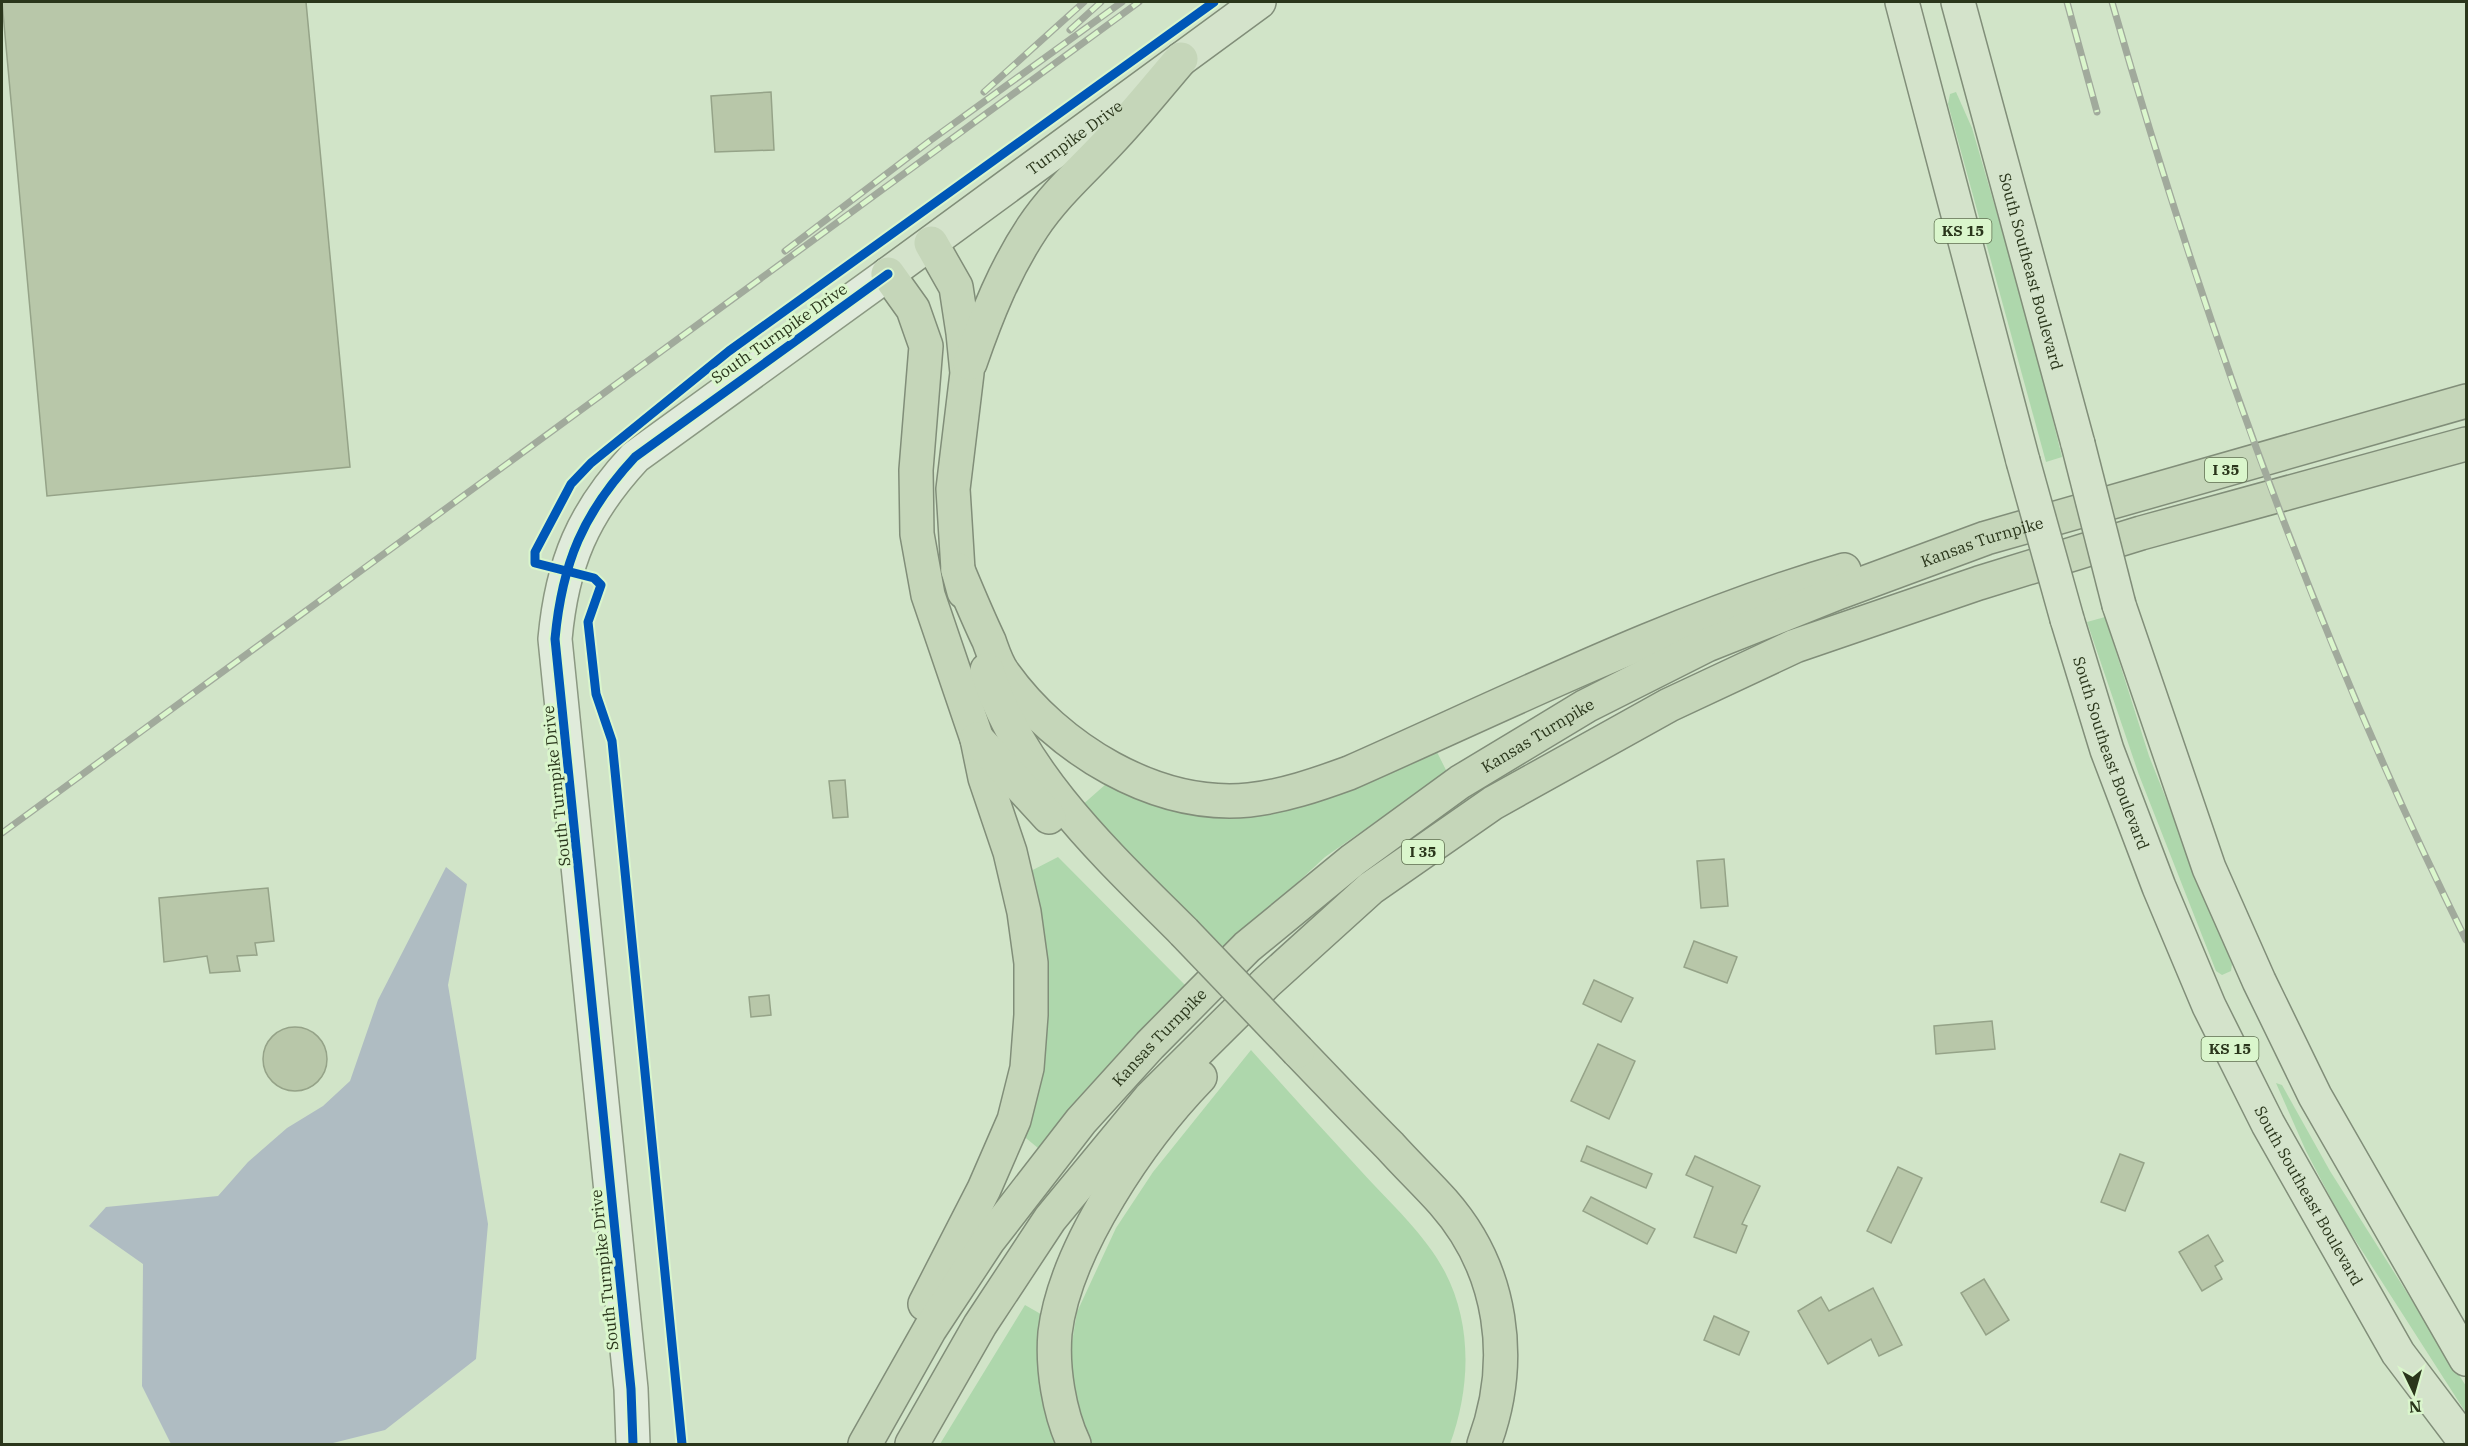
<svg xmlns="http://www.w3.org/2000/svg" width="2468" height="1446" font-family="'IBM Plex Serif',serif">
<rect width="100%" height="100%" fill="#d1e4c8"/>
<g fill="#aed7ac">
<polygon points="1956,92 1972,128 2028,320 2062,457 2046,462 1948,104 1950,94"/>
<polygon points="2105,617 2149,756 2232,964 2231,971 2222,975 2216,971 2139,775 2087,622"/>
<path d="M1437 752 1447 772 1325 857 1217 957 1080 807 1106 784C1153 808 1208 822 1261 815 1316 809 1386 775 1437 752Z"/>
<polygon points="1058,857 1186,986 1086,1089 1038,1148 1021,1134 1025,874"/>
<path d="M1251 1050C1288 1091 1324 1131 1361 1171 1390 1203 1425 1234 1445 1272 1473 1326 1470 1390 1450 1444H1089L1074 1399 1069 1360 1077 1312 1116 1228 1153 1172Z"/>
<polygon points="2276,1083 2282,1085 2330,1171 2466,1386 2466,1413 2341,1218 2306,1151"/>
<path d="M1025 1305 1046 1317C1044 1360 1040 1403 1056 1444H940Z"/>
</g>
<polygon fill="#afbcc2" points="446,867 467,884 448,985 488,1224 476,1359 385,1430 329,1444 171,1444 142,1386 143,1264 89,1226 106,1207 218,1196 248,1162 287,1128 323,1106 350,1081 378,1000"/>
<g fill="#b8c7a9" stroke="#95a388" stroke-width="1.5">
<polygon points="2,2 306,2 350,467 47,496"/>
<polygon points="771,92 774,150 715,152 711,96"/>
<polygon points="845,780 848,817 833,818 829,781"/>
<polygon points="1724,859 1728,906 1701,908 1697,861"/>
<polygon points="268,888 274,941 255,943 257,955 237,956 240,971 210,973 207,956 164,962 159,898"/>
<polygon points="1694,941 1737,957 1727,983 1684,967"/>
<polygon points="1594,980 1633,998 1621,1022 1583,1004"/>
<polygon points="769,995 771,1015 751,1017 749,997"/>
<polygon points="1992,1021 1995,1049 1936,1054 1934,1026"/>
<circle cx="295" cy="1059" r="32"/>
<polygon points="1598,1044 1635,1061 1609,1119 1571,1101"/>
<polygon points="1587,1146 1652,1174 1646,1188 1581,1161"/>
<polygon points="2120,1154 2144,1163 2125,1211 2101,1202"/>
<polygon points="1695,1156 1760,1186 1742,1224 1747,1226 1736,1253 1694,1237 1713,1187 1686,1175"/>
<polygon points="1898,1167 1922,1178 1891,1243 1867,1231"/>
<polygon points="1591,1197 1655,1229 1647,1244 1583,1211"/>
<polygon points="2208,1235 2223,1261 2215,1266 2222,1279 2202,1291 2179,1252"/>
<polygon points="1984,1279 2009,1320 1986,1335 1961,1293"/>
<polygon points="1873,1288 1902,1345 1879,1356 1871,1339 1828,1364 1798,1311 1821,1297 1829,1311"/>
<polygon points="1714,1316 1749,1332 1739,1355 1704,1340"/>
</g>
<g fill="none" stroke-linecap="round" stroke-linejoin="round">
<defs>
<path id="secondary" d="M633 1444 631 1389 555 639C562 563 583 513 635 457L888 274"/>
<g id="primary">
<polyline points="1902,2 2023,461"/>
<path id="s1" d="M1958 2 2078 444"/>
<path id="s2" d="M888 274 1259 2"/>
<polyline points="2119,605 2209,868 2259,981 2315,1096 2466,1359"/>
<path id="s3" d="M2067 619 2107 750 2159 887 2209 1006 2268 1124 2398 1353 2466 1443"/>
</g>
<g id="highway">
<polyline points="931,243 956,287 963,333 967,373 953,489 958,570 964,592"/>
<polyline points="888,274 913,309 926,346 916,470 917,534 928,595 977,739 985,778 1010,852 1024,912 1031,963 1031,1015 1027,1068 1014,1120 984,1189 925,1304"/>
<path d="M970 363C987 314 1005 269 1033 227 1055 194 1083 170 1109 142 1134 116 1157 87 1181 59"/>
<path d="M958 570C968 594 978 618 989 641 993 652 997 665 1004 674 1057 748 1155 809 1249 800 1284 796 1316 785 1349 773 1512 701 1673 620 1844 570"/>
<path d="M987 670C1018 774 1111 859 1184 932"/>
<polyline points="977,739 1049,817"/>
<path d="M1298 1051C1329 1083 1359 1115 1390 1146 1407 1165 1426 1183 1443 1202 1503 1270 1515 1361 1484 1444"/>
<path id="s4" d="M865 1444 930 1329 988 1241 1081 1121 1150 1045 1247 947 1353 860 1460 782 1586 706 1707 645 1840 592 1986 538 2466 401"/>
<polyline points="912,1444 980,1325 1050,1219 1150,1098 1266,983 1371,888 1493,803 1669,705 1795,646 1979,583 2141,533 2466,444"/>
<path d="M1074 1444C1059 1412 1052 1368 1055 1333 1065 1248 1142 1137 1200 1077"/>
</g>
</defs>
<use href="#secondary" stroke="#8b9882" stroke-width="36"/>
<use href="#primary" stroke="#818e79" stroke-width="36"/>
<use href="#highway" stroke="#818e79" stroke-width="36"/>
<use href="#secondary" stroke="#e0ebdb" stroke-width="33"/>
<use href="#primary" stroke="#d4e3cb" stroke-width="33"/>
<use href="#highway" stroke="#c5d6b9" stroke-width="33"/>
<defs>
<g id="rail">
<polyline points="2067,2 2097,112"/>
<path d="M2112 2C2204 324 2317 640 2466 940"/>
<polyline points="1070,30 1101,2"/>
<polyline points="984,92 1084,2"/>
<polyline points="785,251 931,140 1122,2"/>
<polyline points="2,833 1139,2"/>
</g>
</defs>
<use href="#rail" stroke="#a1aa9c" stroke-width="7"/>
<use href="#rail" stroke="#daf6cc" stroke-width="4.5" stroke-dasharray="14" stroke-linecap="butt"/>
<defs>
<g id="primary-bridge">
<polyline points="2078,444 2119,605"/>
<polyline points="2023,461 2067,619"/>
</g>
<polyline id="highway-bridge" points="1184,932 1298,1051"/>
</defs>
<use href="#primary-bridge" stroke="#818e79" stroke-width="36" stroke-linecap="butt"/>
<use href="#highway-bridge" stroke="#818e79" stroke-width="36" stroke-linecap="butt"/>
<use href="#primary-bridge" stroke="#d4e3cb" stroke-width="33"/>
<use href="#highway-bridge" stroke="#c5d6b9" stroke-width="33"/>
<defs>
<g id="cycleway">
<path d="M633 1444 631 1389 555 639C562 563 583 513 635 457L888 274"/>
<polyline points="682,1444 612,741 596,694 588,622 601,585 594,578 535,563 535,552 571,484 591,463 729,351 1214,2"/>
</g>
</defs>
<use href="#cycleway" stroke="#daf6cc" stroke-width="13"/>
<use href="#cycleway" stroke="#0057b8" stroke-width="9"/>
</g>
<g text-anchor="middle" stroke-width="6" stroke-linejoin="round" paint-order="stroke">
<g fill="#daf6cc" stroke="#5f7050" stroke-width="1.5">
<rect x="1934.5" y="219" width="57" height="24" rx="4.5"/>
<rect x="2205" y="458" width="42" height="24" rx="4.5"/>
<rect x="1402" y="840" width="42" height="24" rx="4.5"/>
<rect x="2201.5" y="1037" width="57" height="24" rx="4.5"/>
</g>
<g font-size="15" font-weight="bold" fill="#2a361b">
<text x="1963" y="236">KS 15</text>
<text x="2226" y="475">I 35</text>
<text x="1423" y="857">I 35</text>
<text x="2230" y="1054">KS 15</text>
</g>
<g font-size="16" fill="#2a361b" stroke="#daf6cc">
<text dy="6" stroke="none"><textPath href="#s2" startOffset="231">Turnpike Drive</textPath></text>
<text dy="6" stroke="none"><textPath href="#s1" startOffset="279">South Southeast Boulevard</textPath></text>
<text transform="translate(779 333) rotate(-35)" y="6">South Turnpike Drive</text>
<text dy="6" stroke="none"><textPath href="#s4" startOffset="1476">Kansas Turnpike</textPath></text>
<text dy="6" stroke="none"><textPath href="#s4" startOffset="990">Kansas Turnpike</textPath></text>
<text dy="6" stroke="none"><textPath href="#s3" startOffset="141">South Southeast Boulevard</textPath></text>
<text transform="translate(556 786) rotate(-96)" y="6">South Turnpike Drive</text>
<text dy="6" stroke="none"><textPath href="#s4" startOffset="504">Kansas Turnpike</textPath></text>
<text dy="6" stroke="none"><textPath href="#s3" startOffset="627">South Southeast Boulevard</textPath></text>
<text transform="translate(604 1270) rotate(-96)" y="6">South Turnpike Drive</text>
</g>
</g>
<rect width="2468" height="1446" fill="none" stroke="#2a361b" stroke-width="6"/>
<g transform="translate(2414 1392) rotate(175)" stroke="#daf6cc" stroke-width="4.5" paint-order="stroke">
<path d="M0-4.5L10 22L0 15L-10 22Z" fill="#2a361b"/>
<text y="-9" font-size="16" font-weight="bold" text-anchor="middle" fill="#2a361b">N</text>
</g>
</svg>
